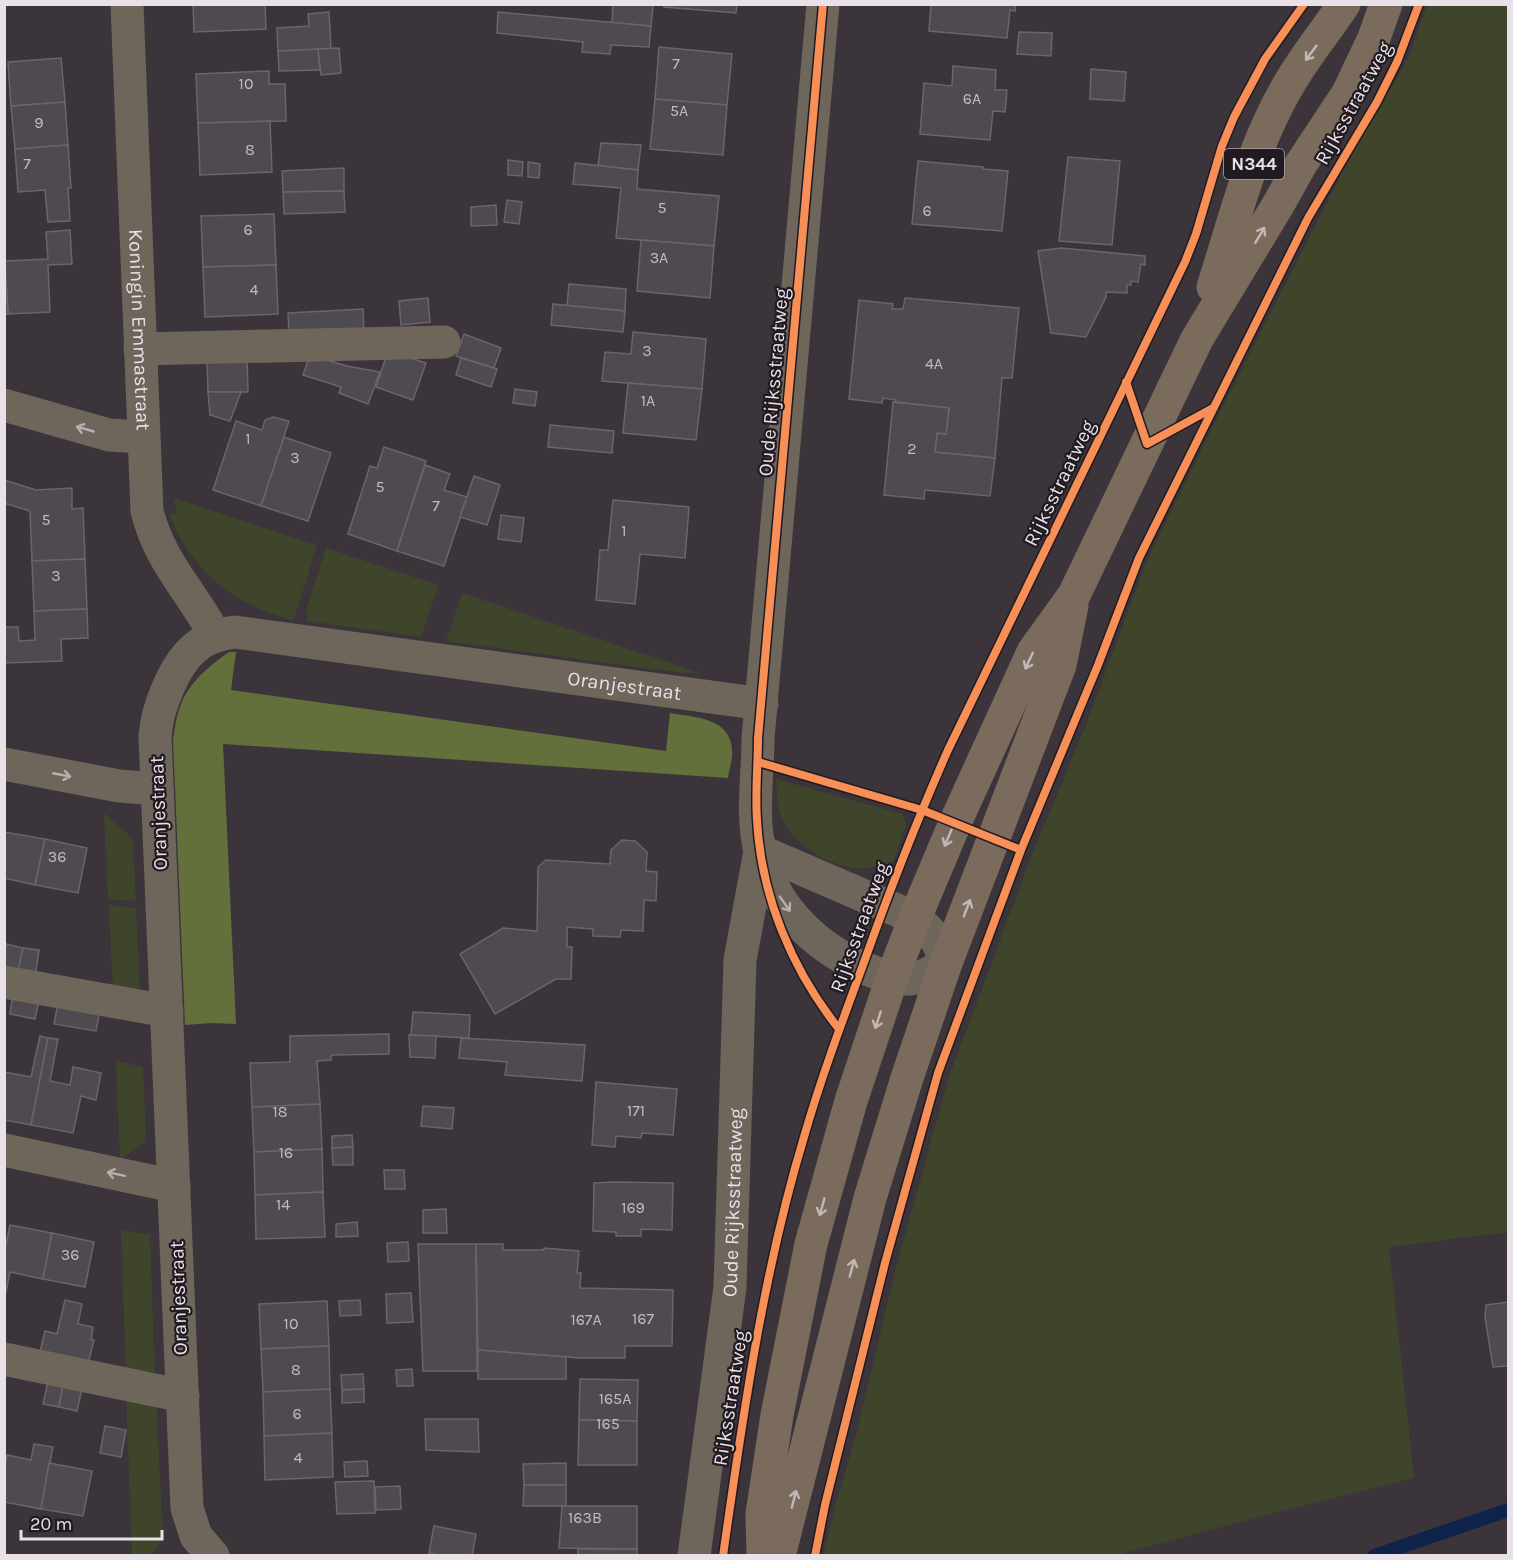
<svg xmlns="http://www.w3.org/2000/svg" width="1513" height="1560" font-family="Karla,sans-serif">
<rect width="100%" height="100%" fill="#3b353b"/>
<g fill="#3e452a">
<polygon points="1427,5 1508,5 1508,1232 1389,1247 1414,1478 1278,1512 1116,1555 823,1555 835,1506 855,1440 896,1267 949,1077 1033,852 1086,725 1146,563 1214,424 1354,150 1409,57"/>
<path d="M173 498 317 545 296 613 292 620C231 603 194 573 169 515L177 513Z"/>
<polygon points="326,548 438,585 421,637 307,621 307,615 305,614"/>
<polygon points="462,593 701,673 682,673 446,641"/>
<path d="M776 779 902 814 906 823 894 861C888 863 882 866 876 867 839 874 795 849 781 816 776 805 777 791 776 779Z"/>
<polygon points="104,813 133,839 136,901 108,899"/>
<polygon points="109,905 136,908 140,999 113,993"/>
<polygon points="116,1061 143,1067 146,1142 120,1159"/>
<polygon points="121,1230 150,1235 155,1382 126,1376"/>
<path d="M126 1393 156 1398 163 1536C158 1553 148 1557 132 1555Z"/>
</g>
<path fill="#63703c" d="M229 652H236L231 690 666 751 670 713C694 717 731 718 732 750 733 759 729 769 728 778L223 744 236 1024 212 1023 185 1025 173 739C175 729 176 717 180 707 188 683 209 666 229 652Z"/>
<g fill="none" stroke-linecap="round" stroke-linejoin="round">
<polyline stroke="#0e224a" stroke-width="14" points="1374,1556 1508,1510"/>
</g>
<g fill="#4e4a4f" stroke="#6a656b" stroke-width="1.5">
<polygon points="193,4 281,4 281,5 265,5 266,29 194,32"/>
<polygon points="613,4 653,5 651,26 612,23"/>
<polygon points="664,4 737,4 736,13 664,7"/>
<polygon points="931,4 1015,4 1015,11 1010,10 1007,38 929,31"/>
<polygon points="329,12 331,49 278,51 277,28 309,26 308,14"/>
<polygon points="498,12 651,26 649,47 611,45 610,54 582,52 583,42 497,33"/>
<polygon points="1019,32 1052,33 1051,56 1017,54"/>
<polygon points="659,47 732,54 727,105 655,99"/>
<polygon points="339,48 341,73 321,75 318,49"/>
<polygon points="318,49 320,70 279,71 278,51"/>
<polygon points="61,58 65,102 11,106 8,62"/>
<polygon points="953,66 996,70 995,90 1007,90 1005,112 993,111 990,140 920,134 924,83 952,86"/>
<polygon points="1091,69 1126,72 1124,101 1090,99"/>
<polygon points="269,71 269,84 285,84 286,121 198,123 196,74"/>
<polygon points="655,99 727,105 723,155 650,149"/>
<polygon points="65,102 68,145 15,149 11,106"/>
<polygon points="270,121 272,172 200,175 198,123"/>
<polygon points="601,143 641,145 638,170 598,166"/>
<polygon points="68,145 71,188 68,188 70,221 48,222 45,190 18,192 15,149"/>
<polygon points="1068,157 1120,161 1112,245 1059,241"/>
<polygon points="508,160 523,162 522,176 508,175"/>
<polygon points="918,161 983,167 983,169 1008,171 1002,231 912,224"/>
<polygon points="528,162 540,164 539,178 528,177"/>
<polygon points="575,163 638,170 637,189 719,196 714,246 616,238 621,188 573,184"/>
<polygon points="344,168 344,191 283,192 282,171"/>
<polygon points="344,191 345,212 284,214 283,192"/>
<polygon points="507,200 522,202 519,224 504,222"/>
<polygon points="496,205 497,225 471,226 471,207"/>
<polygon points="274,214 276,265 203,267 201,216"/>
<polygon points="70,230 72,264 48,265 50,312 8,314 5,261 48,259 46,232"/>
<polygon points="641,240 714,246 710,298 637,291"/>
<polygon points="1061,248 1145,256 1145,265 1141,264 1138,282 1131,281 1131,285 1127,285 1127,293 1106,292 1106,297 1086,337 1051,333 1038,251"/>
<polygon points="4,261 8,314 4,315"/>
<polygon points="276,265 278,314 205,317 203,267"/>
<polygon points="569,284 626,289 625,311 567,306"/>
<polygon points="428,298 430,322 401,325 399,301"/>
<polygon points="905,298 1019,308 1012,378 1002,378 995,458 935,452 937,433 946,434 949,408 895,402 896,400 883,398 882,403 849,399 859,300 893,304 892,309 903,309"/>
<polygon points="553,304 625,311 623,332 551,325"/>
<polygon points="363,309 364,332 289,335 288,313"/>
<polygon points="633,332 706,339 702,389 602,381 605,352 631,354"/>
<polygon points="464,334 501,348 494,368 456,356"/>
<polygon points="388,351 426,363 413,400 376,387"/>
<polygon points="310,355 347,366 380,372 368,404 339,393 341,387 303,375"/>
<polygon points="247,357 248,392 208,392 207,359"/>
<polygon points="461,358 497,369 491,387 456,375"/>
<polygon points="628,383 702,389 696,440 623,433"/>
<polygon points="515,389 537,392 535,406 513,403"/>
<polygon points="208,392 241,392 230,421 210,415"/>
<polygon points="893,402 949,408 946,434 937,433 935,452 995,458 990,496 925,490 924,499 884,495"/>
<polygon points="273,417 289,421 261,506 213,490 236,421 262,430 265,420"/>
<polygon points="550,425 614,431 612,453 548,447"/>
<polygon points="284,437 331,453 308,521 261,506"/>
<polygon points="384,447 426,461 397,551 348,534 370,466 377,468"/>
<polygon points="425,465 450,474 444,490 467,497 444,566 397,551"/>
<polygon points="474,476 500,485 487,525 460,517"/>
<polygon points="4,480 36,490 72,488 72,509 83,508 85,559 32,561 30,511 4,503"/>
<polygon points="613,500 689,507 685,558 640,554 635,604 596,600 600,550 608,550"/>
<polygon points="501,515 524,518 521,542 498,539"/>
<polygon points="85,559 87,609 34,611 32,561"/>
<polygon points="87,609 88,638 61,639 62,661 4,663 4,627 18,627 19,641 35,640 34,611"/>
<polygon points="4,832 45,839 35,885 4,878"/>
<polygon points="45,839 87,848 78,893 35,885"/>
<polygon points="622,840 635,841 647,852 646,871 657,872 656,901 644,900 643,931 621,930 620,937 593,936 593,929 567,927 567,947 572,947 571,979 556,979 495,1014 460,954 503,928 537,931 538,867 546,860 610,864 611,850"/>
<polygon points="6,944 23,948 17,976 4,973"/>
<polygon points="23,948 39,950 35,977 17,976"/>
<polygon points="13,994 39,1000 35,1019 10,1014"/>
<polygon points="58,1003 100,1010 96,1031 54,1024"/>
<polygon points="413,1012 470,1015 469,1038 411,1035"/>
<polygon points="389,1034 389,1054 331,1055 331,1060 317,1061 320,1104 252,1107 250,1063 290,1062 290,1036"/>
<polygon points="409,1035 436,1036 435,1058 410,1057"/>
<polygon points="40,1036 48,1038 31,1125 4,1120 4,1072 31,1077"/>
<polygon points="48,1038 58,1039 50,1081 70,1085 73,1067 101,1073 96,1100 81,1096 73,1133 31,1125"/>
<polygon points="461,1038 585,1045 582,1081 505,1075 507,1062 459,1058"/>
<polygon points="596,1082 677,1089 673,1135 642,1133 641,1138 616,1136 615,1147 592,1145"/>
<polygon points="320,1104 322,1149 254,1152 252,1107"/>
<polygon points="423,1106 454,1108 452,1129 421,1126"/>
<polygon points="352,1135 353,1147 332,1148 332,1136"/>
<polygon points="353,1147 353,1165 333,1165 332,1148"/>
<polygon points="322,1149 323,1192 255,1195 254,1152"/>
<polygon points="384,1170 404,1170 405,1189 385,1189"/>
<polygon points="615,1182 673,1183 672,1230 641,1229 641,1236 616,1236 616,1232 593,1231 594,1183"/>
<polygon points="323,1192 325,1237 256,1239 255,1195"/>
<polygon points="446,1209 447,1233 423,1233 423,1210"/>
<polygon points="357,1222 358,1236 336,1237 336,1224"/>
<polygon points="10,1225 52,1233 43,1279 10,1272 4,1301 4,1254"/>
<polygon points="52,1233 94,1242 85,1287 43,1279"/>
<polygon points="408,1242 409,1261 388,1262 387,1243"/>
<polygon points="418,1244 476,1244 477,1371 423,1371"/>
<polygon points="476,1244 503,1244 503,1250 544,1250 544,1248 579,1251 577,1273 581,1273 580,1288 673,1290 672,1346 625,1346 625,1358 579,1358 478,1350"/>
<polygon points="411,1293 413,1322 387,1323 386,1294"/>
<polygon points="65,1300 82,1304 78,1324 93,1327 91,1340 94,1340 87,1368 39,1356 45,1331 57,1334"/>
<polygon points="360,1300 361,1315 340,1316 339,1301"/>
<polygon points="327,1301 329,1346 261,1349 259,1304"/>
<polygon points="1508,1302 1508,1366 1493,1367 1485,1317 1486,1305"/>
<polygon points="329,1346 330,1389 263,1392 261,1349"/>
<polygon points="478,1350 566,1357 566,1379 478,1379"/>
<polygon points="412,1369 413,1386 397,1386 396,1370"/>
<polygon points="363,1374 364,1389 342,1390 341,1375"/>
<polygon points="49,1377 64,1380 59,1407 43,1404"/>
<polygon points="580,1379 638,1380 637,1421 579,1420"/>
<polygon points="64,1380 83,1384 77,1411 59,1407"/>
<polygon points="330,1389 332,1433 264,1436 263,1392"/>
<polygon points="364,1389 364,1402 342,1403 342,1390"/>
<polygon points="425,1419 478,1419 479,1452 426,1450"/>
<polygon points="579,1420 637,1421 637,1465 578,1465"/>
<polygon points="105,1426 126,1430 121,1457 100,1453"/>
<polygon points="332,1433 333,1477 265,1480 264,1436"/>
<polygon points="34,1444 53,1447 41,1509 4,1502 4,1471 7,1455 31,1460"/>
<polygon points="367,1461 368,1476 345,1477 344,1462"/>
<polygon points="49,1463 92,1471 83,1516 41,1509"/>
<polygon points="566,1463 566,1485 524,1485 523,1464"/>
<polygon points="374,1481 375,1513 337,1514 335,1482"/>
<polygon points="524,1485 566,1485 566,1506 523,1506"/>
<polygon points="400,1486 401,1509 376,1510 375,1487"/>
<polygon points="562,1506 637,1506 637,1549 559,1548"/>
<polygon points="434,1526 476,1534 472,1556 443,1556 429,1553"/>
<rect x="578" y="1549" width="59" height="7"/>
</g>
<g fill="none" stroke-linecap="round" stroke-linejoin="round">
<g stroke="#6e655b" stroke-width="33">
<path id="s1" d="M127 4 147 511C160 563 191 590 215 636"/>
<polyline points="140,349 444,342"/>
<polyline points="4,405 109,435 143,437"/>
<polyline points="4,764 119,786 157,789"/>
<path d="M760 851 915 918C932 932 939 941 946 963 935 970 923 978 909 979 897 980 885 976 874 972 820 952 773 909 760 851 751 815 758 775 758 738L823 4"/>
<polyline points="4,982 167,1011"/>
<polyline points="4,1150 174,1186"/>
<polyline points="4,1359 183,1396"/>
<path id="s2" d="M213 1556 196 1536 187 1508 155 736C157 709 174 664 196 647 207 637 221 634 235 632L762 704"/>
<path id="s3" d="M694 1556 730 1287 740 960 760 851"/>
</g>
<g stroke="#7b6b5d" stroke-width="33">
<path d="M1213 287C1235 219 1252 146 1289 84 1305 56 1326 31 1344 4"/>
<polyline points="763,1556 762,1514 777,1415 811,1244 851,1101 892,978 915,918 955,823 1033,652 1074,595 1197,339 1278,205 1301,164 1348,93 1374,38 1386,4"/>
<polyline points="779,1556 870,1198 907,1078 946,963 1060,665 1072,606"/>
</g>
<defs>
<g id="cycleway">
<path d="M823 4 758 738C758 765 755 792 757 820 761 896 792 970 839 1029"/>
<polyline points="1126,382 1147,444 1213,408"/>
<polyline points="758,762 922,810 1021,850"/>
<path d="M723 1556C743 1415 763 1273 804 1137 821 1078 842 1022 863 965 889 892 917 820 948 750L1185 262 1196 234 1222 146 1234 117 1265 59 1304 4"/>
<polyline points="815,1556 825,1505 885,1263 938,1073 1021,850 1098,665 1139,558 1308,218 1377,102 1397,62 1419,4"/>
</g>
</defs>
<use href="#cycleway" stroke="#211b21" stroke-width="11"/>
<use href="#cycleway" stroke="#f78f57" stroke-width="8"/>
</g>
<defs><path id="oneway-shaft" d="M-6 0H5M1.5-3L5.5 0L1.5 3" fill="none" stroke-width="1.6" stroke-linecap="round" stroke-linejoin="round" transform="scale(1.5)"/></defs>
<g stroke="#c2b8b7">
<use href="#oneway-shaft" transform="translate(1311 53) rotate(127)"/>
<use href="#oneway-shaft" transform="translate(1260 235) rotate(-59)"/>
<use href="#oneway-shaft" transform="translate(1029 661) rotate(115)"/>
<use href="#oneway-shaft" transform="translate(948 838) rotate(113)"/>
<use href="#oneway-shaft" transform="translate(967 908) rotate(-69)"/>
<use href="#oneway-shaft" transform="translate(878 1020) rotate(108)"/>
<use href="#oneway-shaft" transform="translate(822 1207) rotate(106)"/>
<use href="#oneway-shaft" transform="translate(852 1268) rotate(-75)"/>
<use href="#oneway-shaft" transform="translate(794 1499) rotate(-76)"/>
</g>
<g stroke="#b8afb0">
<use href="#oneway-shaft" transform="translate(85 429) rotate(-164)"/>
<use href="#oneway-shaft" transform="translate(62 775) rotate(11)"/>
<use href="#oneway-shaft" transform="translate(785 904) rotate(55)"/>
<use href="#oneway-shaft" transform="translate(116 1174) rotate(-168)"/>
</g>
<g text-anchor="middle" stroke-width="4.5" stroke-linejoin="round" paint-order="stroke">
<g font-size="16" fill="#c2bbc2">
<text x="676" y="69">7</text>
<text x="246" y="89">10</text>
<text x="972" y="104">6A</text>
<text x="679" y="116">5A</text>
<text x="39" y="128">9</text>
<text x="250" y="155">8</text>
<text x="27" y="169">7</text>
<text x="662" y="213">5</text>
<text x="927" y="216">6</text>
<text x="248" y="235">6</text>
<text x="659" y="263">3A</text>
<text x="254" y="295">4</text>
<text x="647" y="356">3</text>
<text x="934" y="369">4A</text>
<text x="648" y="406">1A</text>
<text x="248" y="444">1</text>
<text x="912" y="454">2</text>
<text x="295" y="463">3</text>
<text x="380" y="492">5</text>
<text x="436" y="511">7</text>
<text x="46" y="525">5</text>
<text x="624" y="536">1</text>
<text x="56" y="581">3</text>
<text x="57" y="862">36</text>
<text x="636" y="1116">171</text>
<text x="280" y="1117">18</text>
<text x="286" y="1158">16</text>
<text x="283" y="1210">14</text>
<text x="633" y="1213">169</text>
<text x="70" y="1260">36</text>
<text x="643" y="1324">167</text>
<text x="586" y="1325">167A</text>
<text x="291" y="1329">10</text>
<text x="296" y="1375">8</text>
<text x="615" y="1404">165A</text>
<text x="297" y="1419">6</text>
<text x="608" y="1429">165</text>
<text x="298" y="1463">4</text>
<text x="585" y="1523">163B</text>
</g>
<rect fill="#211b21" stroke="#ada6ac" stroke-width="1.5" x="1224" y="149" width="60" height="30" rx="4.5"/>
<g font-size="18" font-weight="bold" fill="#e9e1e8">
<text x="1254" y="170">N344</text>
</g>
<g font-size="20" fill="#e9e1e8" stroke="#211b21">
<text transform="translate(1353 103) rotate(-61)" y="7">Rijksstraatweg</text>
<text dy="7" stroke="none"><textPath href="#s1" startOffset="326">Koningin Emmastraat</textPath></text>
<text transform="translate(773 382) rotate(-85)" y="7">Oude Rijksstraatweg</text>
<text transform="translate(1059 483) rotate(-64)" y="7">Rijksstraatweg</text>
<text dy="7" stroke="none"><textPath href="#s2" startOffset="1364">Oranjestraat</textPath></text>
<text transform="translate(158 813) rotate(-92)" y="7">Oranjestraat</text>
<text transform="translate(859 927) rotate(-70)" y="7">Rijksstraatweg</text>
<text dy="7" stroke="none"><textPath href="#s3" startOffset="356">Oude Rijksstraatweg</textPath></text>
<text transform="translate(178 1298) rotate(-92)" y="7">Oranjestraat</text>
<text transform="translate(730 1398) rotate(-81)" y="7">Rijksstraatweg</text>
</g>
</g>
<rect width="1513" height="1560" fill="none" stroke="#e9e1e8" stroke-width="12"/>
<path d="M21 1530v9h141v-9" fill="none" stroke="#e9e1e8" stroke-width="3"/>
<text x="30" y="1530" font-size="18" fill="#e9e1e8" stroke="#211b21" stroke-width="4.5" paint-order="stroke">20 m</text>
</svg>
